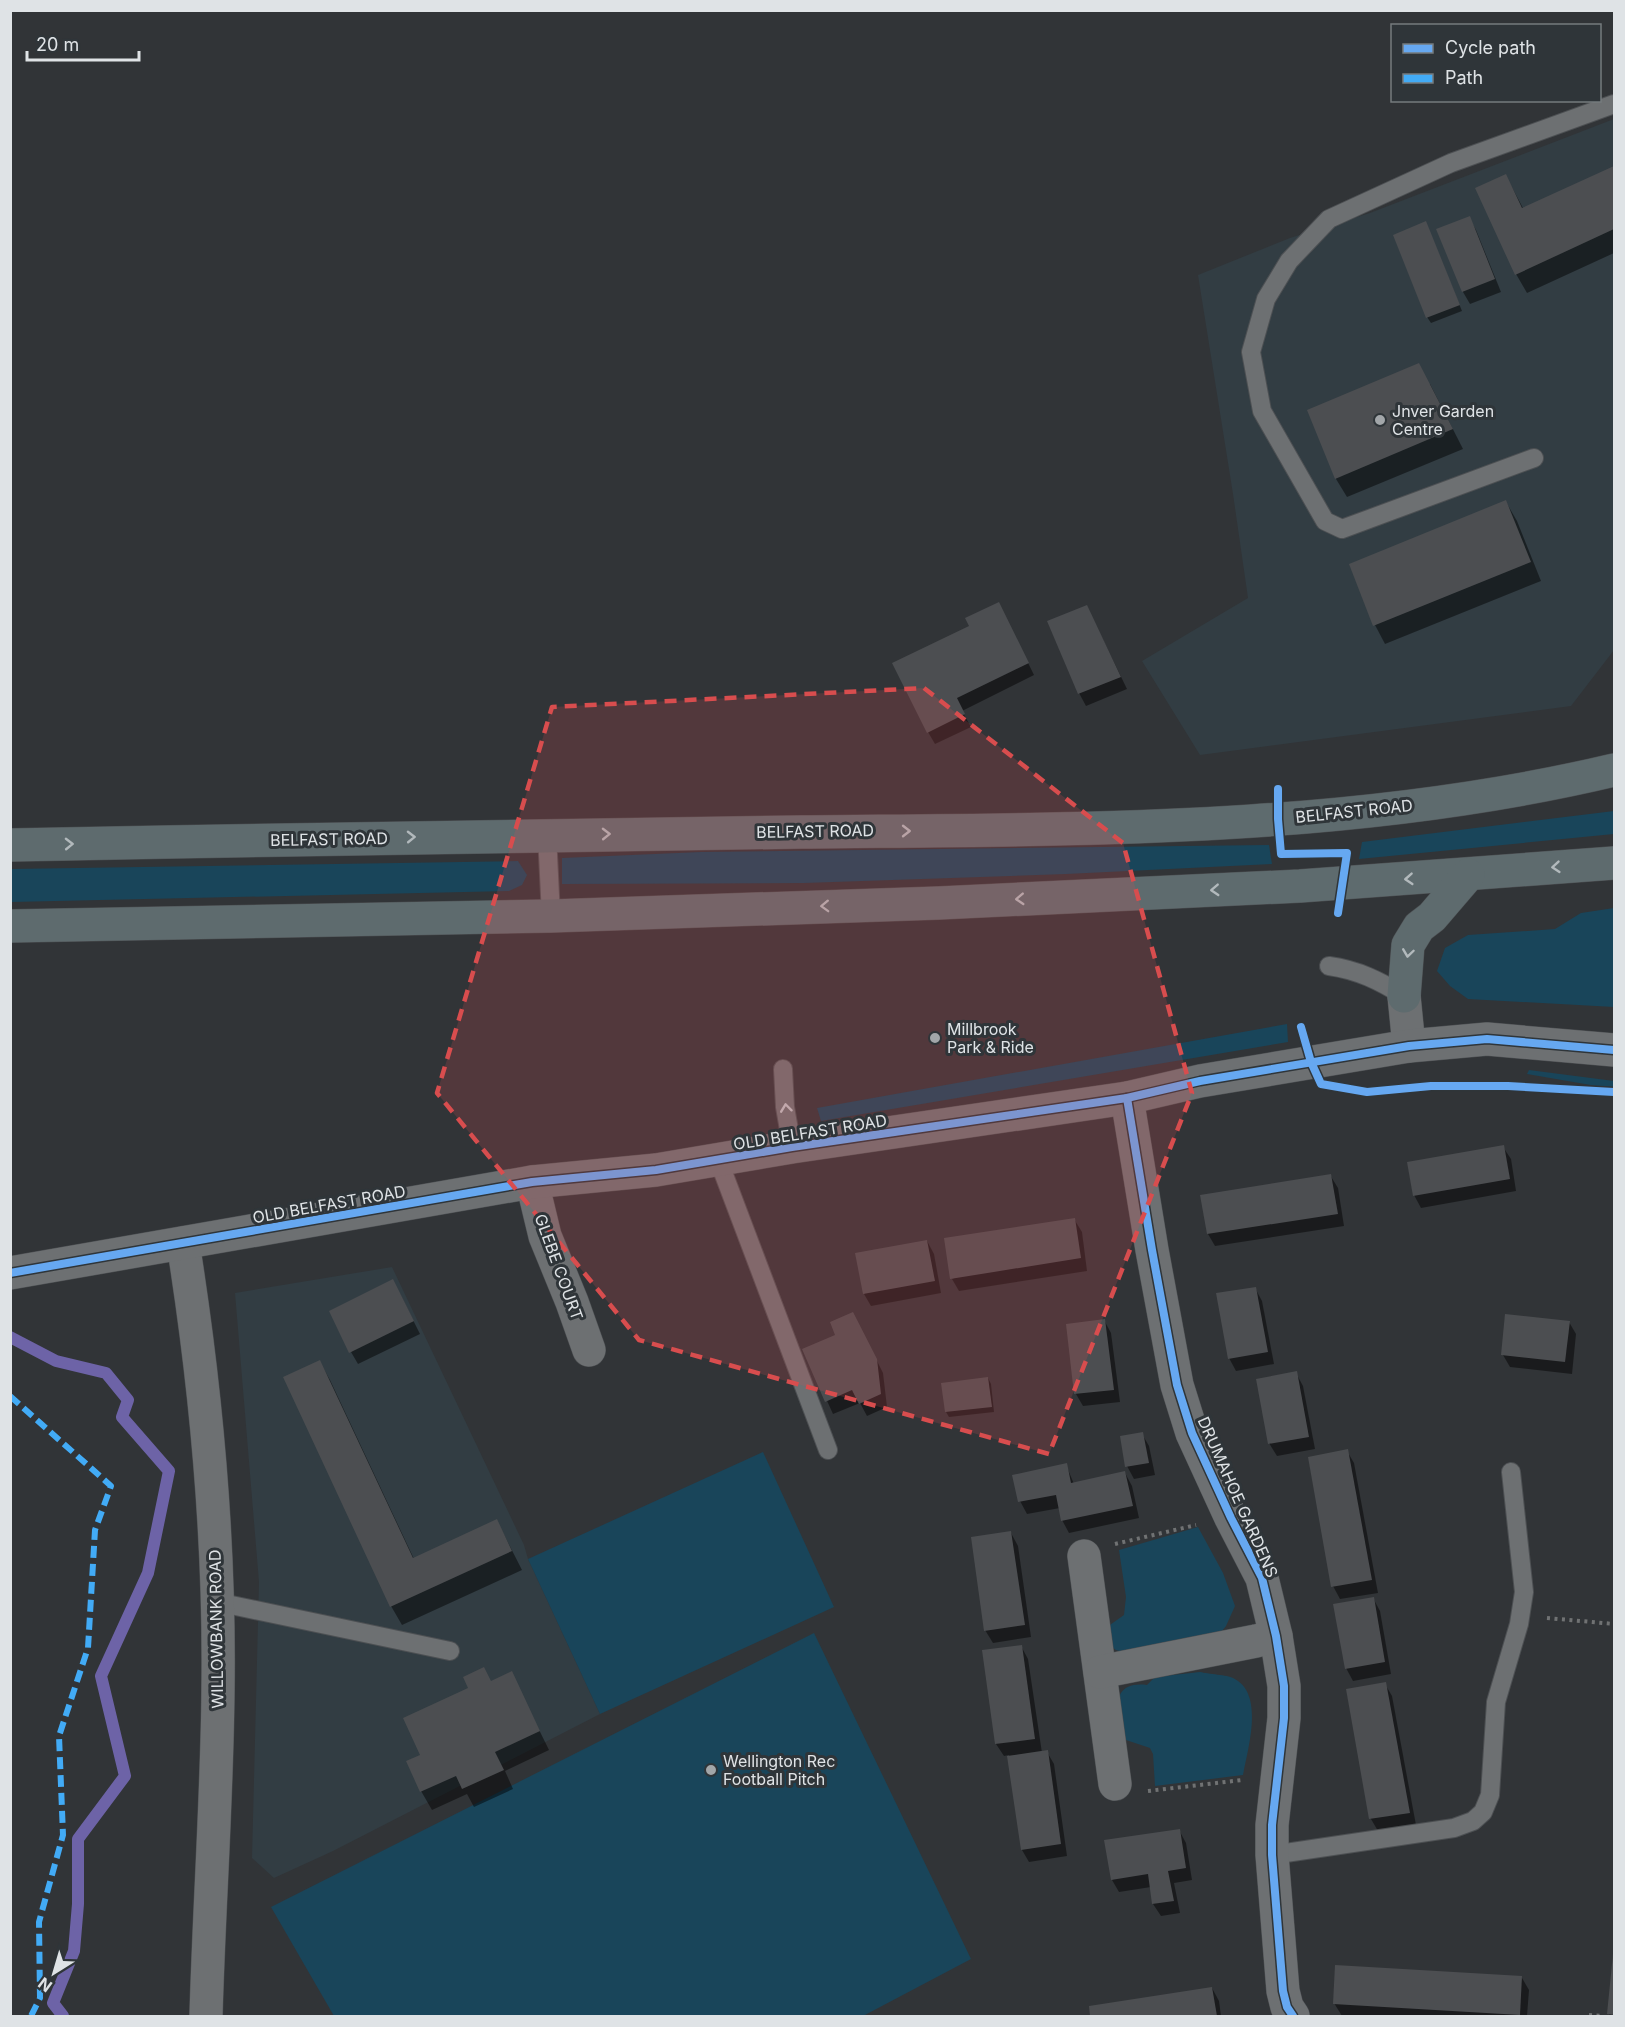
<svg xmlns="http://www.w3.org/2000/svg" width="1625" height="2027" font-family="Inter,sans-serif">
<rect width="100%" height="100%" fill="#313437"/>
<g fill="#323d43">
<polygon points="1614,119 1614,650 1571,706 1200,755 1142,661 1248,598 1233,494 1198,275 1290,238 1370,213"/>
<polygon points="392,1267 524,1545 528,1559 600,1714 333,1851 274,1878 252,1858 259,1582 235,1293"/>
</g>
<g fill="#19455a">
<polygon points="1614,811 1614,834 1359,859 1362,842"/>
<polygon points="1269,845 1272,864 1066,874 804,883 562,884 562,858 701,852"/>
<polygon points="518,861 527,875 522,885 509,891 11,902 11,869"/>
<polygon points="1614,908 1614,1007 1468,999 1450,986 1437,971 1445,948 1468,935 1555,929 1581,913"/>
<polygon points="1287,1024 1288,1042 821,1121 817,1108"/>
<polygon points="1529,1070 1614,1081 1614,1089 1527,1074"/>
<polygon points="763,1452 834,1607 600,1714 528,1559"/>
<polygon points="1198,1527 1223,1573 1235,1606 1226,1626 1219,1635 1131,1654 1116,1650 1107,1644 1107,1627 1124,1615 1126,1597 1119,1550"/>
<polygon points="814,1633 971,1959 863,2016 334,2016 271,1907"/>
<path d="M1200 1672C1208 1674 1228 1675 1233 1678 1265 1693 1248 1747 1243 1775L1155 1786 1153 1754 1150 1748 1126 1740 1118 1732C1117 1707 1112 1681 1147 1685L1155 1677Z"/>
</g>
<g fill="#0007">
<polygon points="1614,168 1614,253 1527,293 1516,274 1506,176 1524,210"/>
<polygon points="1469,218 1476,230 1501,292 1470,304 1463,292 1438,230"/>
<polygon points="1426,223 1462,311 1431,323 1427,317"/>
<polygon points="1430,384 1463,449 1347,497 1336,479 1309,411"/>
<polygon points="1506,502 1517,521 1541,581 1385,644 1375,625"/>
<polygon points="1087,607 1127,689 1086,706 1079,693"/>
<polygon points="1005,616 1034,675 962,711 971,727 935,744 928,732"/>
<polygon points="1503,1147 1511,1159 1516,1191 1421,1208 1414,1195"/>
<polygon points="1330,1175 1338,1188 1344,1226 1215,1246 1208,1234 1202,1196"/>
<polygon points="1074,1219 1082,1232 1087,1271 959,1291 952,1279"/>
<polygon points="927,1241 934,1254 941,1293 871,1306 864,1294"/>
<polygon points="1255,1288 1262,1301 1274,1364 1236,1371 1229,1358"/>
<polygon points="400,1294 420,1334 358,1364 351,1352"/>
<polygon points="1104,1320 1111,1333 1120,1402 1083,1406 1076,1394 1067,1325"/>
<polygon points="1569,1322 1576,1334 1572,1374 1510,1367 1503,1355"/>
<polygon points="860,1327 883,1373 887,1407 867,1416 860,1403 833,1414 804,1350"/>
<polygon points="320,1362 330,1380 414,1559 497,1521 522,1570 402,1625 391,1606 285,1377"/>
<polygon points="1296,1373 1303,1386 1315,1449 1277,1456 1269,1443"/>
<polygon points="988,1378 991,1384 994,1412 949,1417 946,1412"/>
<polygon points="1142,1434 1149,1446 1155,1475 1134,1479 1127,1466"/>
<polygon points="1347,1451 1354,1463 1378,1593 1340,1599 1333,1586"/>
<polygon points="1066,1465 1074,1484 1125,1473 1132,1486 1139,1518 1069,1533 1062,1520 1060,1508 1027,1514 1020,1501"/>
<polygon points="1011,1533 1018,1546 1031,1637 993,1643 985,1630"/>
<polygon points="1373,1598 1380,1611 1391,1674 1353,1681 1346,1668"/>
<polygon points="1021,1646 1028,1659 1042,1753 1047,1752 1054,1764 1067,1856 1029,1862 1022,1850 1009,1755 1004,1756 996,1744"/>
<polygon points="511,1673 549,1750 505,1771 513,1789 474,1807 467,1794 432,1810 421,1791 422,1756 491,1682"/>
<polygon points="1385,1684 1392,1696 1416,1825 1378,1831 1371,1819 1347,1690"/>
<polygon points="1179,1830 1186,1843 1192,1880 1174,1883 1180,1913 1161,1916 1153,1904 1151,1887 1119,1892 1112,1880"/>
<polygon points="1614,1941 1614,2016 1610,2016 1609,2014"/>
<polygon points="1522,1978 1529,1990 1527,2016 1342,2016 1334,2003"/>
<polygon points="1212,1988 1219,2001 1221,2016 1092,2016 1090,2008"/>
</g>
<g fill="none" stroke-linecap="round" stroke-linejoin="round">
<polyline stroke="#6d63a7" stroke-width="12" points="10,1337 56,1361 106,1373 128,1400 122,1417 169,1471 148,1573 101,1676 125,1776 78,1839 78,1904 74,1951 53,2003 63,2016"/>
</g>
<g fill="#4c4e51">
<polygon points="1614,166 1614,229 1515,275 1475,188 1506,174 1522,208"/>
<polygon points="1470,216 1495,279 1462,292 1436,229"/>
<polygon points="1426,221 1460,305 1426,318 1393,235"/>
<polygon points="1419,363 1453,429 1335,479 1307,410"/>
<polygon points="1506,500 1531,562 1373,626 1349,564"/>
<polygon points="999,602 1029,663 957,698 965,714 927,733 892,663 969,626 965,618"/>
<polygon points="1087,605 1121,677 1078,694 1047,621"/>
<polygon points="1504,1145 1510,1179 1413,1196 1407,1162"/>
<polygon points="1331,1174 1338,1214 1207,1234 1200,1195"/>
<polygon points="1075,1218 1081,1258 950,1279 944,1238"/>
<polygon points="927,1240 935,1281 863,1294 855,1253"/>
<polygon points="393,1279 414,1321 349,1353 329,1311"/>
<polygon points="1256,1287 1268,1352 1228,1359 1216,1293"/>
<polygon points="853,1312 877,1359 881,1394 859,1404 852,1390 825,1402 802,1349 835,1335 830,1322"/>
<polygon points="1505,1314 1570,1321 1565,1362 1501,1355"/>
<polygon points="1105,1319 1114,1390 1074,1394 1066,1324"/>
<polygon points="320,1360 413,1558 497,1519 512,1551 390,1607 283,1377"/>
<polygon points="1297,1371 1309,1437 1268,1444 1256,1379"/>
<polygon points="988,1377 992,1407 945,1412 941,1383"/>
<polygon points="1143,1432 1149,1463 1125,1467 1120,1436"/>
<polygon points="1348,1449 1372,1580 1331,1587 1308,1457"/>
<polygon points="1067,1463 1071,1483 1125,1471 1133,1506 1061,1521 1056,1495 1018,1502 1012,1475"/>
<polygon points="1011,1531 1025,1625 984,1631 971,1537"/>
<polygon points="1374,1597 1385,1662 1345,1669 1333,1604"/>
<polygon points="1022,1645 1035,1739 995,1744 982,1650"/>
<polygon points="484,1667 491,1681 512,1671 540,1731 495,1752 504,1770 462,1789 456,1776 420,1792 406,1761 420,1755 403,1718 468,1688 463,1677"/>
<polygon points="1386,1682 1410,1813 1369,1819 1346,1689"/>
<polygon points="1048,1750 1061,1844 1021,1850 1007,1756"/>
<polygon points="1180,1829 1186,1868 1168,1871 1174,1901 1152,1904 1148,1874 1111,1880 1104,1840"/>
<polygon points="1613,1954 1614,1954 1614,2015 1607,2014"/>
<polygon points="1335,1965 1522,1976 1520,2015 1333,2004"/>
<polygon points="1212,1987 1217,2016 1090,2016 1089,2006"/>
</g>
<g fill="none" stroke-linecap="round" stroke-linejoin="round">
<defs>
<g id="lane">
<polyline points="1534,458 1342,529 1325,521 1262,411 1251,352 1266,299 1289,261 1329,219 1451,163 1614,104"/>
<polyline points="547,834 551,916"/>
<path d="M1329 966C1358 970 1380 981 1404 996"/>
<polyline points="783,1069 785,1107 792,1147"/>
<polyline points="718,1159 828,1450"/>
<polyline points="217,1602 450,1651"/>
<polyline points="1272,1855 1454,1828 1473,1821 1483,1812 1490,1795 1496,1702 1519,1624 1524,1592 1511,1472"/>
</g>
<g id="street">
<polyline points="1404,996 1409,1046"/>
<polyline points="1127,1098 1152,1250 1177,1385 1192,1433 1231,1518 1262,1578 1276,1636 1284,1686 1284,1718 1272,1825 1272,1855 1283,1991 1287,2007 1293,2016"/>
<polyline points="532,1182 545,1236 572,1302 589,1350"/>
<path d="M183 1243C206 1388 220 1542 218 1690 217 1799 209 1908 206 2016"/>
<polyline points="10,1273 532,1182 656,1170 792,1147 1127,1098 1200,1081 1409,1046 1487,1039 1614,1050"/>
<polyline points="1084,1556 1115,1784"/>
<polyline points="1100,1672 1256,1641 1276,1636"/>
</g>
<g id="highway">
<path d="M10 845C274 840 538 834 802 832 1073 829 1349 833 1614 770"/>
<polyline points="10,926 551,916 939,903 1300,886 1614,863"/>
<polyline points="1404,996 1408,945 1419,927 1432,917 1468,875"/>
</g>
</defs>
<use href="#lane" stroke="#4d5053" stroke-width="20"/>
<use href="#street" stroke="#4d5053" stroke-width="34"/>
<use href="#highway" stroke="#4d5053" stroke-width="34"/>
<g stroke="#707273" stroke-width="4" stroke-dasharray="3 4.5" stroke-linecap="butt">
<polyline points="1115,1544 1196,1525"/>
<polyline points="1547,1618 1614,1624"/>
<polyline points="1148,1791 1242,1780"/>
<polyline points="1589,2015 1603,2016"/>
</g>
<use href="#lane" stroke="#6d7072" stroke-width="18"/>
<use href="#street" stroke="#6d7072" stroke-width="33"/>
<use href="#highway" stroke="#5e6b6e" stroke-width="33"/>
<polyline stroke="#42abf6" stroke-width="6" stroke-dasharray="12 6" stroke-linecap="butt" points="10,1396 111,1486 95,1530 88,1648 59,1736 63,1835 39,1922 40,1998 31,2016"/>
<defs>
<g id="cycleway">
<polyline points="1278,789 1278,819 1281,854 1347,853 1338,913"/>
<polyline points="1301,1027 1311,1062 1321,1084 1367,1092 1431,1086 1508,1086 1614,1092"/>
<polyline points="1127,1098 1152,1250 1177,1385 1192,1433 1231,1518 1262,1578 1276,1636 1284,1686 1284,1718 1272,1825 1272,1855 1283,1991 1287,2007 1293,2016"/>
<polyline points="10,1273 532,1182 656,1170 792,1147 1127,1098 1200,1081 1409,1046 1487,1039 1614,1050"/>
</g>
</defs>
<use href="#cycleway" stroke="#2f3539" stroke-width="11"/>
<use href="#cycleway" stroke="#66a8f1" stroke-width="8"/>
</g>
<defs><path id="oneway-chevron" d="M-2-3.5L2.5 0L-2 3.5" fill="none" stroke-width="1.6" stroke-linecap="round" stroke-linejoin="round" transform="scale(1.5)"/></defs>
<g stroke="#b2b9bc">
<use href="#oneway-chevron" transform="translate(906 831)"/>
<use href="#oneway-chevron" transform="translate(606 834) rotate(-1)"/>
<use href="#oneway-chevron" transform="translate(411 837) rotate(-1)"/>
<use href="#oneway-chevron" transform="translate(69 844) rotate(-1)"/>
<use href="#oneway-chevron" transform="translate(1556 867) rotate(175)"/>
<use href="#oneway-chevron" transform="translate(1409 879) rotate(176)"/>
<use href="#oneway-chevron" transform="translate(1215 890) rotate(177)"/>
<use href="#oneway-chevron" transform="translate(1020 899) rotate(177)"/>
<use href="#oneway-chevron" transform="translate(825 906) rotate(178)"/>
<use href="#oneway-chevron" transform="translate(1408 953) rotate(98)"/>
</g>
<use stroke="#bdc0c3" href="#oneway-chevron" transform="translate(786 1108) rotate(-97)"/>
<path fill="#d84d4e" fill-opacity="0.2" stroke="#d84d4e" stroke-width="4.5" stroke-dasharray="12 8" stroke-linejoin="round" d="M924 688 1123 843 1192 1093 1049 1454 639 1340 437 1093 552 707Z"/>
<g fill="#a2a6a9" stroke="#2f3539" stroke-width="2">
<circle cx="1380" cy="420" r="6"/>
<circle cx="935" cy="1038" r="6"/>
<circle cx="711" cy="1770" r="6"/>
</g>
<g text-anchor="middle" stroke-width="6" stroke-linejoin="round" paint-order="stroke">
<g font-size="16" fill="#dfe3e6" stroke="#2f3539" text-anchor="start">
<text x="1392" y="417">Jnver Garden<tspan x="1392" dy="18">Centre</tspan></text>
<text x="947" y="1035">Millbrook<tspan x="947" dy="18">Park &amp; Ride</tspan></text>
<text x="723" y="1767">Wellington Rec<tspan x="723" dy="18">Football Pitch</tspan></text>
</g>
<g font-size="16" fill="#dfe3e6" stroke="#2f3539">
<text transform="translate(1354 811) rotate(-6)" y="6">BELFAST ROAD</text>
<text transform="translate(815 831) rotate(-1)" y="6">BELFAST ROAD</text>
<text transform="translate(329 839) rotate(-1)" y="6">BELFAST ROAD</text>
<text transform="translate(810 1132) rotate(-9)" y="6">OLD BELFAST ROAD</text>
<text transform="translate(329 1204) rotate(-10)" y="6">OLD BELFAST ROAD</text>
<text transform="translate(559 1267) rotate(70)" y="6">GLEBE COURT</text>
<text transform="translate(1238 1497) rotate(66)" y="6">DRUMAHOE GARDENS</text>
<text transform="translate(216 1629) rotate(-91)" y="6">WILLOWBANK ROAD</text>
</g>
</g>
<rect width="1625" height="2027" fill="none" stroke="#dfe3e6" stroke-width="24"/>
<rect x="1391" y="24" width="210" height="78" fill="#2f3539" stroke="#757b7e" stroke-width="1.5"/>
<rect x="1403" y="44" width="30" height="9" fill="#66a8f1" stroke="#757b7e" stroke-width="1.5"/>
<text x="1445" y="54" font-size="18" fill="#dfe3e6">Cycle path</text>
<rect x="1403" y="74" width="30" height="9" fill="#42abf6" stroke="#757b7e" stroke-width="1.5"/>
<text x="1445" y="84" font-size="18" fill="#dfe3e6">Path</text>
<g transform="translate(54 1973) rotate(217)" stroke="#2f3539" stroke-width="4.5" paint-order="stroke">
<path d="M0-4.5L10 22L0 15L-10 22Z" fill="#dfe3e6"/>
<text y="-9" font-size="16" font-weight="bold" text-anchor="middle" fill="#dfe3e6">N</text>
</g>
<path d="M27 51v9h112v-9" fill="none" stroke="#dfe3e6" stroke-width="3"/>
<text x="36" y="51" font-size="18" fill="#dfe3e6" stroke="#2f3539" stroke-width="4.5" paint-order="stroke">20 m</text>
</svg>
